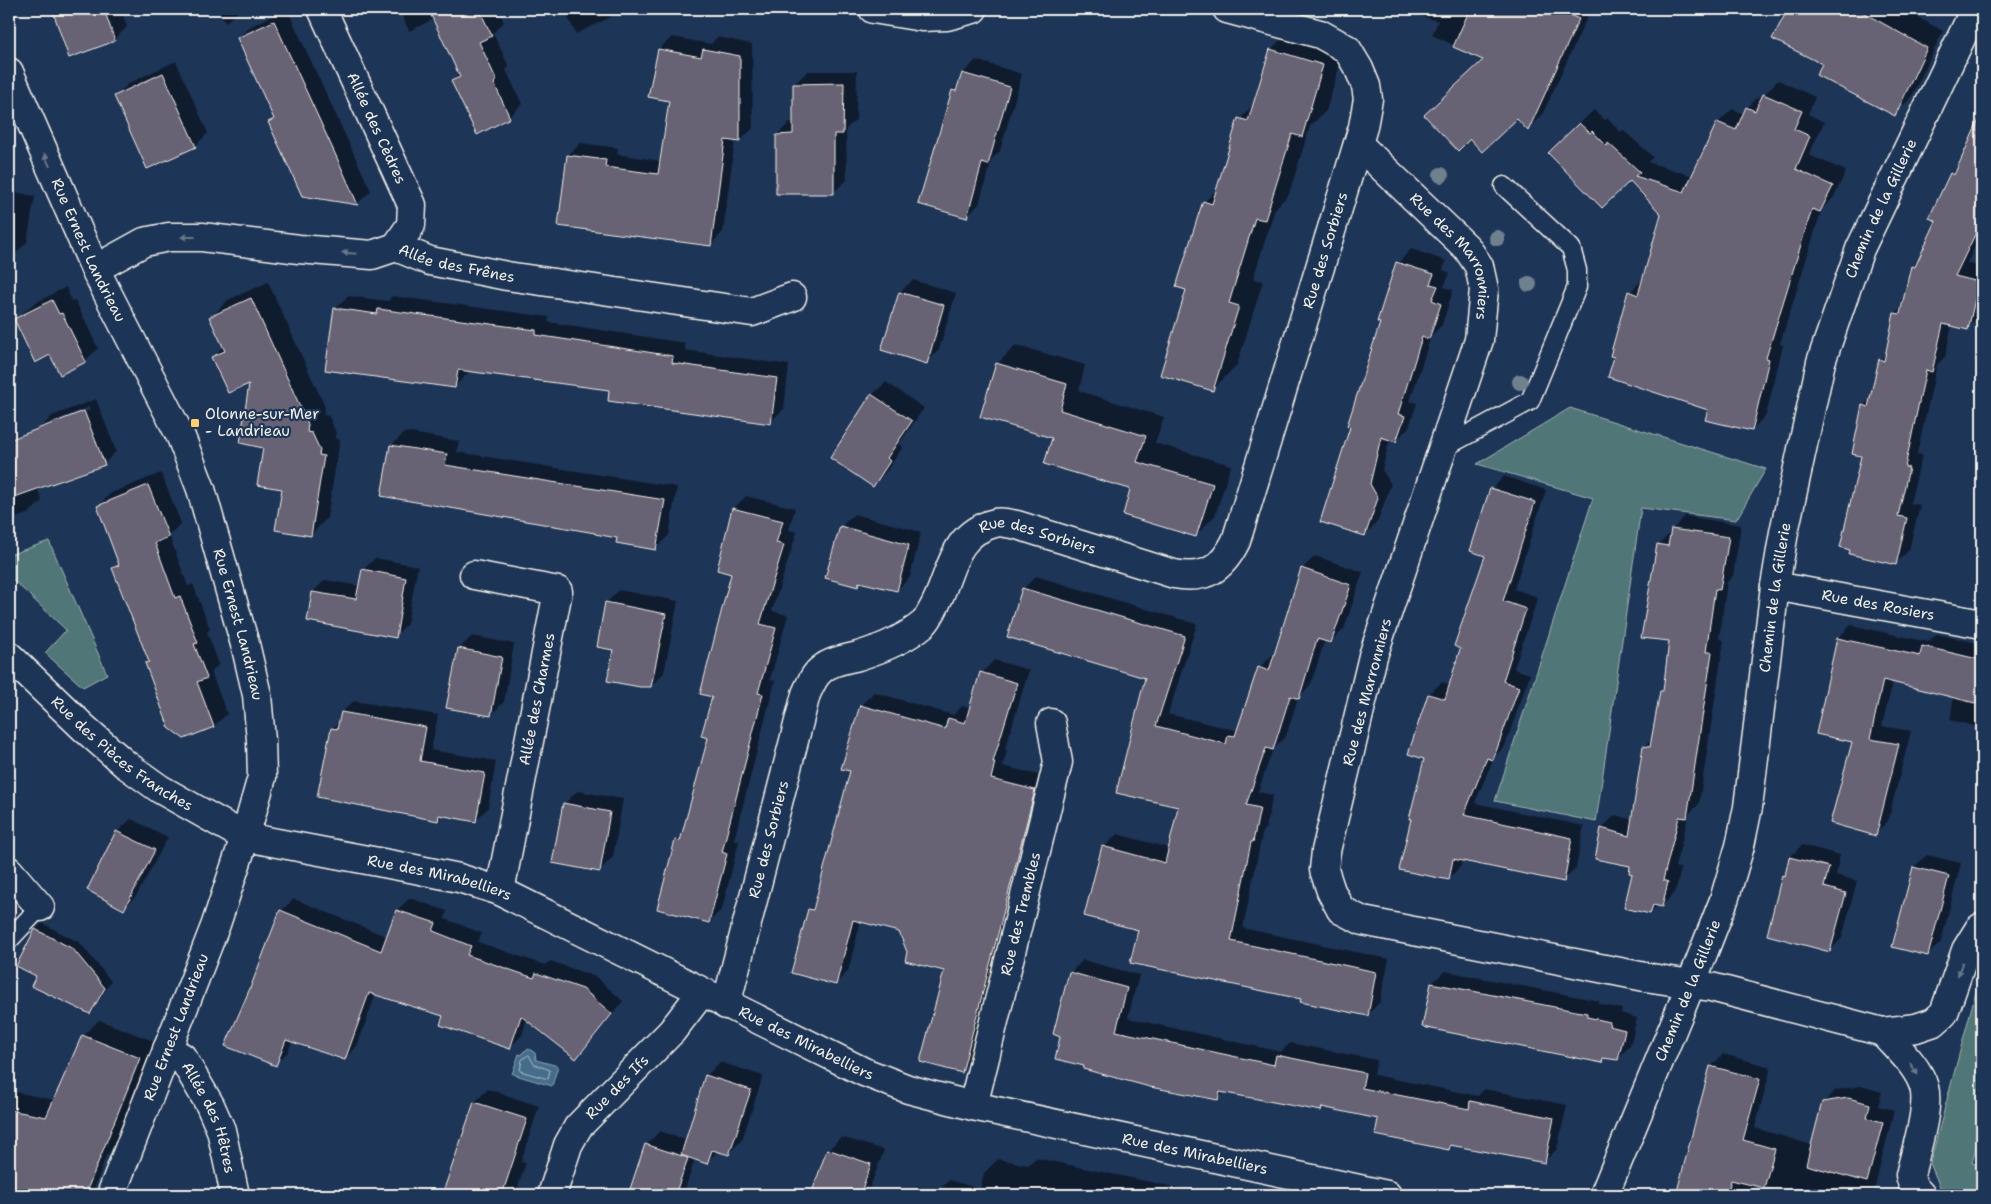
<svg xmlns="http://www.w3.org/2000/svg" width="1991" height="1204" font-family="'Shantell Sans',sans-serif">
<rect width="100%" height="100%" fill="#1d3557"/>
<filter id="ink" filterUnits="userSpaceOnUse"><feTurbulence type="fractalNoise" baseFrequency=".02" numOctaves="2"/><feDisplacementMap in="SourceGraphic" scale="10" xChannelSelector="R" yChannelSelector="G"/><feConvolveMatrix kernelMatrix="1 2 1 2 8 2 1 2 1" color-interpolation-filters="sRGB"/></filter>
<g filter="url(#ink)">
<g fill="#517678" stroke="#a2b4b0">
<polygon points="1570,408 1766,469 1736,520 1641,508 1596,822 1495,801 1593,498 1477,464"/>
<polygon points="49,541 107,674 83,687 45,653 66,630 9,576 9,555"/>
<path d="M1982 969V1123L1972 1163 1982 1166V1190C1966 1199 1956 1192 1940 1187L1930 1163Z"/>
</g>
<polygon fill="#446d8b" stroke="#8aa2b0" points="529,1049 535,1053 536,1060 558,1066 552,1086 512,1074 519,1054 522,1055 524,1051"/>
<g fill="#0007" fill-rule="evenodd">
<polygon points="54,9 121,9 127,27 114,40 70,56"/>
<polygon points="218,9 241,9 225,23"/>
<polygon points="287,9 371,191 358,203 303,195 269,122 274,117 238,38 251,26"/>
<polygon points="399,9 498,9 504,22 493,33 509,67 506,70 522,104 509,117 452,81 460,74 434,19 409,31"/>
<polygon points="564,9 627,9 576,34"/>
<polygon points="1397,9 1591,9 1543,113 1528,129 1517,117 1470,138 1425,115 1484,59 1432,35 1438,21"/>
<polygon points="1790,9 1903,9 1943,31 1911,98 1894,114 1824,64 1774,39"/>
<polygon points="1296,25 1347,41 1326,111 1310,126 1289,194 1275,209 1253,279 1263,281 1237,365 1212,390 1187,289 1204,202 1219,188 1240,119 1255,103 1271,49"/>
<polygon points="672,37 711,44 717,37 752,44 753,128 740,141 735,140 723,232 710,245 568,155 581,143 618,148 617,154 661,161 670,100 659,49"/>
<polygon points="976,60 1022,74 1000,151 992,159 979,204 966,217 953,90 960,83 963,73"/>
<polygon points="176,61 208,133 195,146 116,96 129,83"/>
<polygon points="808,71 857,71 856,120 846,129 847,180 833,193 777,135 790,122 795,122 794,84"/>
<polygon points="1778,80 1815,97 1808,114 1824,122 1809,155 1846,171 1834,197 1822,209 1780,344 1783,345 1766,415 1752,430 1709,409 1616,357 1630,292 1644,278 1663,214 1630,180 1564,138 1594,110 1605,120 1607,118 1621,132 1623,130 1653,157 1648,162 1693,176 1718,123 1732,109 1744,114 1747,108 1761,94 1764,95"/>
<polygon points="1982,124 1982,232 1967,263 1982,267 1982,307 1980,315 1967,328 1952,325 1945,357 1937,365 1917,454 1922,455 1910,503 1920,505 1909,550 1896,563 1863,455 1863,406 1871,398 1880,360 1887,353 1895,313 1903,306 1912,267 1921,257 1938,221 1951,174 1960,165 1976,131"/>
<polygon points="9,191 35,196 27,242 14,255 9,285"/>
<polygon points="1411,249 1446,261 1443,270 1450,273 1444,287 1453,290 1442,325 1431,336 1410,401 1417,403 1409,427 1396,441 1390,439 1382,470 1391,484 1378,521 1365,535 1382,323 1398,263"/>
<polygon points="913,280 956,293 939,350 926,363 900,292"/>
<polygon points="268,282 325,407 323,415 329,416 336,433 335,438 340,440 327,518 311,535 283,488 265,447 251,381 212,358 224,346 211,317 228,300"/>
<polygon points="66,287 72,302 75,300 98,348 85,361 51,353 19,317 33,304"/>
<polygon points="348,296 388,301 392,296 549,317 548,322 685,343 685,350 789,365 784,409 770,422 611,389 468,370 468,373 454,387 335,309"/>
<polygon points="1016,345 1085,365 1079,391 1164,417 1155,443 1231,465 1215,516 1196,535 1132,488 1053,437 997,364"/>
<polygon points="886,382 924,408 899,444 903,447 886,472 872,485 832,457 872,395"/>
<path d="M96 399 116 451 104 464 37 487 42 501 29 513 9 521V456L44 443 40 429 52 416ZM89 407 90 410 52 424V422Z"/>
<polygon points="405,432 459,441 457,452 677,487 669,535 656,549 619,537 383,495 392,445"/>
<polygon points="161,473 181,523 169,535 188,586 193,584 210,629 207,632 219,664 211,672 227,714 214,726 184,737 146,664 150,660 114,568 119,563 98,506 111,493"/>
<polygon points="1504,476 1546,490 1514,589 1538,597 1514,669 1530,674 1505,746 1494,757 1475,803 1584,826 1576,868 1563,881 1462,860 1461,866 1448,879 1426,758 1429,694 1442,682 1451,685 1486,555 1492,489"/>
<polygon points="746,496 795,508 789,530 797,532 772,611 788,615 770,680 775,681 734,840 739,841 722,909 709,922 677,841 683,834 710,737 714,696 733,573 733,509"/>
<polygon points="854,514 921,532 910,577 897,590 862,581 857,585 841,527"/>
<polygon points="1685,516 1741,525 1733,576 1727,582 1719,639 1724,640 1699,804 1689,814 1675,867 1681,869 1675,892 1662,906 1658,905 1650,913 1634,874 1632,865 1602,828 1615,815 1633,820 1644,747 1653,738 1661,691 1664,688 1670,640 1659,545"/>
<polygon points="1315,556 1363,572 1344,629 1331,642 1325,640 1311,684 1298,698 1286,736 1273,749 1258,792 1273,795 1266,828 1263,830 1243,928 1389,959 1380,1002 1367,1015 1302,998 1140,929 1104,847 1117,834 1169,848 1179,806 1118,792 1146,677 1023,589 1036,576 1197,624 1168,714 1235,730 1240,726 1259,668 1272,655 1275,656 1302,569"/>
<polygon points="375,558 418,566 407,624 395,636 313,592 325,580 360,586 363,570"/>
<polygon points="619,590 678,601 664,673 651,686 614,649 606,603"/>
<polygon points="1851,625 1928,642 1937,634 1982,644 1982,728 1950,720 1954,696 1893,681 1882,726 1911,731 1888,821 1875,834 1853,741 1838,638"/>
<polygon points="472,636 514,644 504,702 491,715 459,649"/>
<polygon points="994,660 1029,670 1005,749 1007,750 1003,766 1047,777 974,1058 962,1071 946,970 908,952 900,931 861,921 848,971 835,984 810,910 817,902 852,770 861,705 874,692 953,715 962,706 971,708 982,673"/>
<polygon points="354,701 438,715 431,750 496,761 488,808 476,820 443,814 438,820 332,729 341,720 342,712"/>
<polygon points="577,791 623,799 613,857 599,871 564,804"/>
<polygon points="131,819 168,837 137,895 124,908 117,832"/>
<polygon points="1802,845 1840,855 1836,875 1857,881 1842,938 1830,950 1783,876 1787,872 1790,857"/>
<polygon points="1927,855 1961,863 1941,942 1928,955 1894,946 1914,867"/>
<polygon points="410,898 447,911 445,919 482,933 478,942 545,965 550,961 596,977 623,1001 588,1045 576,1058 527,1019 522,1035 510,1047 444,1015 376,994 357,1046 345,1059 292,1041 288,1052 275,1064 252,987 281,911 294,899 388,937 397,910"/>
<polygon points="42,923 80,943 111,981 96,1006 90,1013 37,976 18,966 36,929"/>
<polygon points="1083,960 1139,975 1128,1018 1281,1052 1290,1043 1377,1060 1374,1075 1478,1096 1484,1089 1567,1105 1557,1149 1544,1162 1453,1144 1448,1149 1379,1118 1324,1106 1320,1110 1225,1091 1218,1099 1085,1065 1062,1036 1070,973"/>
<polygon points="1445,971 1599,1001 1599,1004 1622,1009 1621,1013 1637,1018 1630,1046 1617,1059 1606,1057 1601,1062 1432,983"/>
<polygon points="99,1020 156,1042 112,1150 106,1156 92,1195 9,1195 9,1100 16,1092 54,1100 83,1036"/>
<polygon points="1723,1054 1771,1067 1755,1128 1812,1145 1823,1103 1836,1090 1861,1086 1882,1092 1878,1106 1894,1110 1873,1195 1800,1195 1754,1184 1751,1195 1677,1195 1711,1067"/>
<polygon points="720,1062 763,1076 742,1140 729,1153 719,1150 706,1163 695,1159 683,1195 629,1195 647,1144 660,1131 686,1140 706,1076"/>
<polygon points="488,1089 539,1106 521,1162 526,1163 515,1195 451,1195 447,1186 475,1102"/>
<polygon points="841,1137 884,1150 867,1195 812,1195 828,1150"/>
<polygon points="1036,1158 1212,1195 934,1195 949,1180 980,1189 984,1173 998,1159 1028,1165"/>
</g>
<g fill="none" stroke-linecap="round" stroke-linejoin="round">
<polygon stroke="#aebcc3" stroke-width="1" points="529,1055 534,1064 550,1070 548,1079 520,1071 522,1060"/>
</g>
<g fill="#676274" stroke="#f4f1e8">
<polygon points="52,9 104,9 115,41 69,58"/>
<polygon points="428,9 479,9 492,36 479,42 497,81 494,83 510,118 477,135 451,81 460,77"/>
<polygon points="1470,9 1555,9 1579,19 1528,131 1517,119 1482,152 1470,139 1458,151 1424,115 1483,60 1453,47"/>
<polygon points="1788,9 1857,9 1927,48 1895,116 1816,75 1822,64 1772,39"/>
<polygon points="274,21 337,158 358,205 302,196 268,122 274,119 237,38"/>
<polygon points="658,49 701,57 703,49 740,56 740,142 725,140 711,246 558,226 567,155 606,160 605,167 658,174 669,101 648,97"/>
<polygon points="1270,49 1323,65 1302,137 1292,134 1265,220 1255,218 1229,303 1239,306 1213,391 1160,375 1186,290 1176,287 1198,216 1203,201 1212,204 1238,118 1248,121"/>
<polygon points="163,73 196,147 147,169 114,96"/>
<polygon points="962,73 1010,87 988,165 982,163 967,218 918,204 952,90 956,91"/>
<polygon points="844,83 843,134 834,134 834,194 776,194 776,135 793,134 793,84"/>
<polygon points="1763,94 1802,111 1794,129 1810,136 1796,169 1833,186 1820,212 1812,209 1766,358 1769,359 1752,431 1705,420 1708,410 1608,377 1614,357 1610,356 1628,291 1638,295 1661,214 1630,181 1602,208 1548,153 1579,123 1590,133 1592,131 1607,146 1608,143 1640,172 1635,176 1684,192 1717,122 1736,130 1746,107 1755,111"/>
<polygon points="1982,113 1982,220 1955,276 1979,282 1968,330 1943,324 1932,372 1926,370 1905,467 1909,468 1898,516 1907,518 1896,565 1849,554 1850,550 1840,547 1861,456 1852,454 1862,405 1868,407 1879,359 1884,361 1894,313 1900,314 1911,266 1915,267 1936,221 1929,218 1950,173 1954,175"/>
<polygon points="1396,262 1434,274 1430,284 1438,286 1432,300 1441,304 1429,339 1422,337 1398,414 1405,416 1396,442 1381,437 1370,484 1378,498 1365,536 1320,522 1350,427 1347,426 1380,323 1377,322"/>
<polygon points="899,292 944,305 927,364 881,350"/>
<polygon points="251,298 308,424 307,432 312,433 320,450 319,455 324,456 311,536 275,530 282,489 257,485 263,448 240,443 249,384 228,393 211,357 225,351 209,317"/>
<polygon points="52,300 59,314 62,313 86,362 60,375 50,355 35,363 14,319"/>
<polygon points="334,308 377,314 378,309 536,330 536,335 673,356 672,363 777,378 771,424 608,401 609,390 458,370 455,388 325,370"/>
<polygon points="996,363 1067,384 1060,410 1146,436 1137,462 1213,484 1196,537 1123,515 1130,489 1044,464 1052,438 980,417"/>
<polygon points="871,394 912,421 887,458 890,461 873,487 830,458"/>
<polygon points="84,411 105,465 9,499 9,440"/>
<polygon points="390,445 447,454 445,465 665,500 656,550 616,543 617,538 595,534 595,533 381,496"/>
<polygon points="148,485 169,537 155,543 175,598 180,596 198,643 194,644 207,678 197,682 214,727 184,739 169,728 145,663 149,662 112,568 119,565 97,506"/>
<polygon points="1490,488 1535,502 1503,601 1526,609 1503,681 1519,687 1493,760 1487,758 1464,815 1572,838 1564,882 1453,859 1449,880 1399,870 1411,819 1409,819 1424,759 1408,754 1428,694 1445,699 1460,649 1454,646 1485,556 1470,551"/>
<polygon points="732,508 783,521 776,543 784,545 760,624 776,628 758,693 763,694 722,852 727,854 709,923 657,909 675,840 680,841 708,738 701,736 712,697 700,694 731,574 717,570"/>
<polygon points="840,526 909,545 897,591 859,582 858,587 825,578"/>
<polygon points="1671,529 1729,537 1720,590 1715,589 1706,652 1712,652 1687,818 1679,817 1663,880 1668,882 1662,907 1653,905 1650,914 1624,908 1632,874 1629,873 1630,866 1595,859 1601,828 1629,836 1643,746 1650,747 1660,691 1663,691 1669,641 1641,638 1657,544 1668,546"/>
<polygon points="1301,568 1351,585 1331,643 1317,639 1299,699 1290,696 1273,750 1266,748 1246,805 1260,808 1253,842 1251,842 1231,941 1376,972 1368,1016 1300,1002 1301,999 1130,963 1138,930 1084,916 1102,846 1165,863 1178,807 1116,793 1145,678 1007,637 1022,588 1185,636 1156,726 1226,744 1228,735 1235,736 1258,667 1269,671"/>
<polygon points="362,569 406,578 396,638 307,621 312,592 356,599"/>
<polygon points="605,602 666,614 651,687 640,687 607,681 613,650 597,647"/>
<polygon points="1837,638 1920,656 1922,646 1982,660 1982,703 1975,703 1883,680 1870,739 1899,744 1876,836 1830,823 1852,742 1816,734"/>
<polygon points="458,648 502,657 491,716 446,708"/>
<polygon points="980,672 1017,683 993,762 995,762 991,779 1035,790 962,1073 920,1062 944,971 905,961 907,952 899,932 853,920 836,985 791,973 808,909 813,910 850,771 841,769 860,705 945,729 948,718 965,723"/>
<polygon points="341,712 426,727 420,761 485,773 476,822 439,815 438,821 317,797 331,728 337,729"/>
<polygon points="563,803 610,812 600,872 552,863"/>
<polygon points="116,831 155,850 124,910 87,890"/>
<polygon points="1789,857 1829,867 1824,887 1846,893 1830,952 1767,935 1782,875 1785,876"/>
<polygon points="1913,867 1949,876 1928,956 1892,947"/>
<polygon points="280,910 381,951 396,910 436,923 433,931 471,946 467,955 534,978 536,973 583,989 612,1014 576,1059 521,1016 510,1049 440,1025 443,1016 369,993 345,1060 286,1040 276,1066 225,1046 251,986"/>
<polygon points="35,929 73,949 105,988 90,1014 31,986 36,976 16,966"/>
<polygon points="1069,972 1127,988 1116,1031 1274,1065 1276,1055 1365,1073 1362,1088 1469,1109 1470,1101 1554,1118 1545,1163 1450,1145 1449,1150 1375,1135 1378,1119 1322,1107 1321,1111 1220,1092 1218,1100 1150,1087 1083,1069 1084,1066 1055,1059 1060,1037 1053,1034"/>
<polygon points="1431,983 1570,1010 1587,1013 1587,1017 1610,1022 1609,1026 1625,1030 1618,1060 1603,1058 1602,1063 1422,1027"/>
<polygon points="82,1035 140,1058 85,1195 9,1195 9,1110 46,1117"/>
<polygon points="1710,1066 1760,1079 1743,1140 1775,1149 1764,1188 1731,1180 1727,1195 1676,1195"/>
<polygon points="705,1075 751,1090 729,1155 712,1150 707,1164 681,1155"/>
<polygon points="1848,1098 1870,1104 1867,1118 1883,1122 1867,1182 1806,1165 1822,1102"/>
<polygon points="474,1102 527,1119 502,1195 442,1195"/>
<polygon points="645,1144 688,1158 675,1195 628,1195"/>
<polygon points="827,1149 871,1164 860,1195 811,1195"/>
</g>
<g fill="none" stroke-linecap="round" stroke-linejoin="round">
<defs>
<g id="service">
<polyline points="1443,448 1530,401 1577,287 1577,270 1571,248 1504,186"/>
<polyline points="9,940 40,907"/>
</g>
<g id="minor">
<path id="s1" d="M322 9 412 205 411 225 396 247"/>
<polyline points="873,9 922,17 947,16 973,9"/>
<path id="s2" d="M1358 144 1467 248 1479 266 1484 289 1479 340 1373 656 1326 851 1324 870 1331 891 1341 910 1363 921 1645 977 1711 987 1883 1032 1916 1028 1934 1022 1944 1013 1966 950 1979 929 1982 927"/>
<path id="s3" d="M95 269 144 242 169 237H202L299 249 372 255 396 247 430 261 507 276 752 312 792 297"/>
<polyline points="474,575 558,591 500,891"/>
<path id="s4" d="M1775 586 1982 624"/>
<path id="s5" d="M9 656 84 728 125 764 160 789 245 837 415 869 459 878 500 891 864 1072 908 1089 973 1106 1387 1195"/>
<polyline points="9,871 40,907"/>
<path id="s6" d="M726 1005 806 694C810 685 814 675 822 669 831 661 847 659 858 656 881 649 904 640 923 624 927 621 930 614 933 609 952 576 950 534 995 523 1001 521 1011 524 1017 525L1174 574C1206 580 1222 569 1236 541L1363 127 1368 99 1366 86 1359 69 1347 49 1320 34 1227 9"/>
<path d="M1883 1032C1897 1048 1918 1066 1924 1087 1930 1108 1915 1153 1910 1175L1913 1186 1921 1195"/>
<path id="s7" d="M167 1049 182 1057 210 1105 221 1130 235 1195"/>
<path id="s8" d="M973 1106 1058 762 1051 723"/>
<path id="s9" d="M552 1195 568 1145 578 1127 672 1031 702 992"/>
<path id="s10" d="M1604 1195 1691 984 1724 900 1740 846 1748 807 1775 586 1784 532 1821 362 1860 249 1975 9"/>
</g>
<g id="tertiary">
<path id="s11" d="M9 72 95 269 181 437 201 489 246 648 257 695 261 740 262 777 245 837 216 924 111 1195"/>
</g>
</defs>
<use href="#service" stroke="#f4f1e8" stroke-width="21"/>
<use href="#minor" stroke="#f4f1e8" stroke-width="31"/>
<use href="#tertiary" stroke="#f4f1e8" stroke-width="31"/>
<use href="#service" stroke="#1d3557" stroke-width="18"/>
<use href="#minor" stroke="#1d3557" stroke-width="28"/>
<use href="#tertiary" stroke="#1d3557" stroke-width="28"/>
</g>
<g fill="#70818e">
<circle cx="1441" cy="175" r="8"/>
<circle cx="1497" cy="238" r="8"/>
<circle cx="1529" cy="284" r="8"/>
<circle cx="1520" cy="382" r="8"/>
</g>
<defs><path id="oneway-solid" d="M-6-.8H1V-3.2L6.5 0L1 3.2V.8H-6Z" transform="scale(1.25)"/></defs>
<g fill="#68778a">
<use href="#oneway-solid" transform="translate(47 160) rotate(-114)"/>
<use href="#oneway-solid" transform="translate(188 237) rotate(180)"/>
<use href="#oneway-solid" transform="translate(349 253) rotate(-175)"/>
<use href="#oneway-solid" transform="translate(1960 969) rotate(109)"/>
<use href="#oneway-solid" transform="translate(1914 1069) rotate(57)"/>
</g>
</g>
<rect fill="#ffd166" stroke="#1d3557" stroke-width="2" x="190" y="418" width="10" height="10" rx="2.5"/>
<g text-anchor="middle" stroke-width="4.5" stroke-linejoin="round" paint-order="stroke">
<g font-size="15" fill="#f4f1e8" stroke="#1d3557">
<text dy="5" stroke="none"><textPath href="#s1" startOffset="131">Allée des Cèdres</textPath></text>
<text dy="5" stroke="none"><textPath href="#s10" startOffset="1031">Chemin de la Gillerie</textPath></text>
<text dy="5" stroke="none"><textPath href="#s11" startOffset="195">Rue Ernest Landrieau</textPath></text>
<text dy="5" stroke="none"><textPath href="#s6" startOffset="1160">Rue des Sorbiers</textPath></text>
<text dy="5" stroke="none"><textPath href="#s2" startOffset="151">Rue des Marronniers</textPath></text>
<text dy="5" stroke="none"><textPath href="#s3" startOffset="374">Allée des Frênes</textPath></text>
<text dy="5" stroke="none"><textPath href="#s6" startOffset="636">Rue des Sorbiers</textPath></text>
<text dy="5" stroke="none"><textPath href="#s10" startOffset="626">Chemin de la Gillerie</textPath></text>
<text dy="5" stroke="none"><textPath href="#s4" startOffset="105">Rue des Rosiers</textPath></text>
<text dy="5" stroke="none"><textPath href="#s11" startOffset="600">Rue Ernest Landrieau</textPath></text>
<text transform="translate(1367 692) rotate(-75)" y="5">Rue des Marronniers</text>
<text transform="translate(537 699) rotate(-79)" y="5">Allée des Charmes</text>
<text dy="5" stroke="none"><textPath href="#s5" startOffset="150">Rue des Pièces Franches</textPath></text>
<text dy="5" stroke="none"><textPath href="#s6" startOffset="171">Rue des Sorbiers</textPath></text>
<text dy="5" stroke="none"><textPath href="#s5" startOffset="498">Rue des Mirabelliers</textPath></text>
<text dy="5" stroke="none"><textPath href="#s8" startOffset="198">Rue des Trembles</textPath></text>
<text dy="5" stroke="none"><textPath href="#s10" startOffset="221">Chemin de la Gillerie</textPath></text>
<text transform="translate(176 1027) rotate(-69)" y="5">Rue Ernest Landrieau</text>
<text dy="5" stroke="none"><textPath href="#s5" startOffset="902">Rue des Mirabelliers</textPath></text>
<text dy="5" stroke="none"><textPath href="#s9" startOffset="129">Rue des Ifs</textPath></text>
<text dy="5" stroke="none"><textPath href="#s7" startOffset="84">Allée des Hêtres</textPath></text>
<text dy="5" stroke="none"><textPath href="#s5" startOffset="1308">Rue des Mirabelliers</textPath></text>
</g>
<g font-size="15" fill="#f4f1e8" stroke="#1d3557" text-anchor="start">
<text x="205" y="419">Olonne-sur-Mer<tspan x="205" dy="17">- Landrieau</tspan></text>
</g>
</g>
<rect width="1991" height="1204" fill="none" stroke="#1d3557" stroke-width="30"/>
<rect x="15" y="15" width="1961" height="1174" fill="none" stroke="#f4f1e8" stroke-width="2" filter="url(#ink)"/>
</svg>
